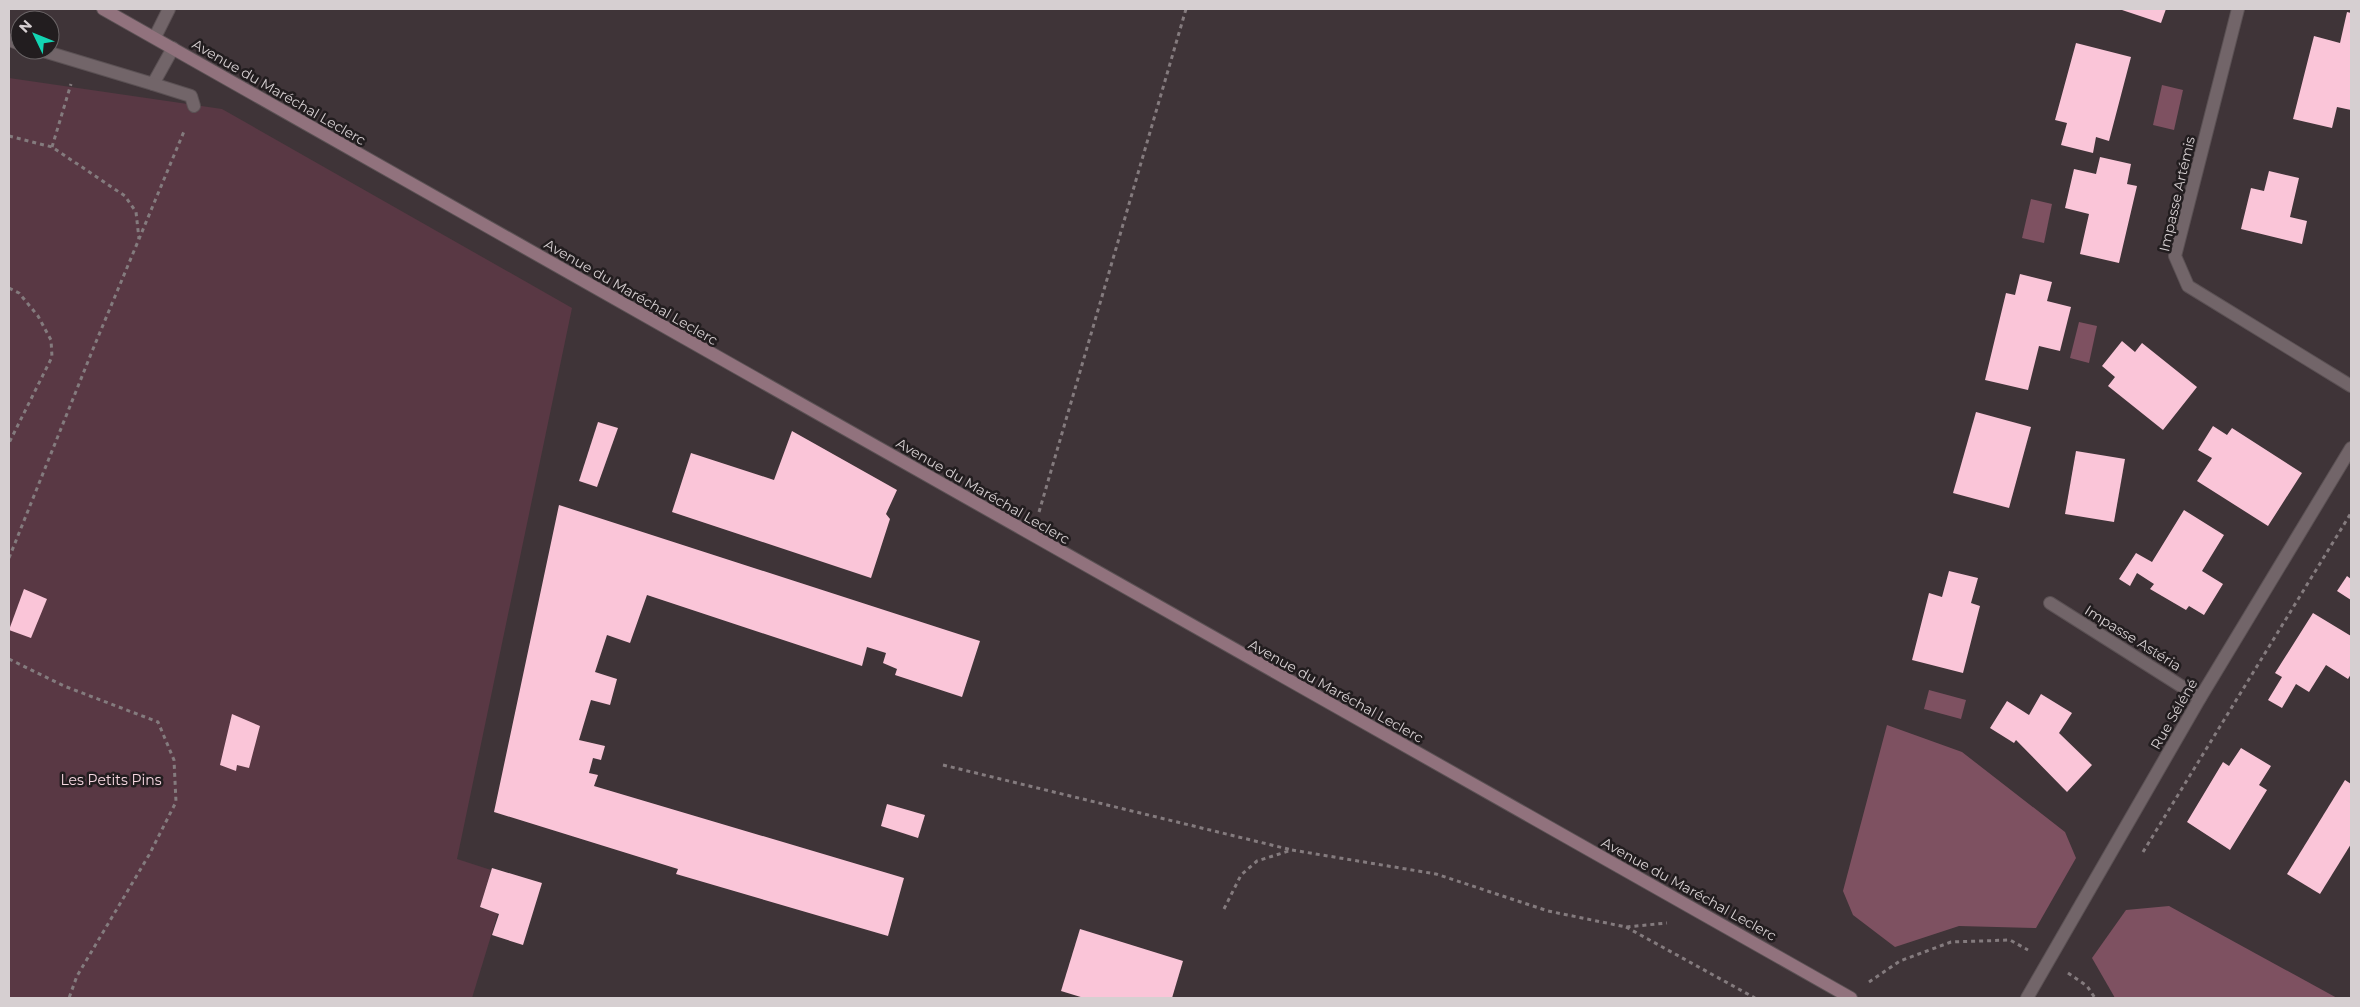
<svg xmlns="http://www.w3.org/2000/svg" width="2360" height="1007" font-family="Montserrat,sans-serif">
<rect width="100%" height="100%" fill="#3f3438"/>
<polygon fill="#593844" points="9,78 222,109 572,308 457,859 491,870 480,908 498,913 472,998 9,998"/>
<g fill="#7e5161">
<polygon points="2162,85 2183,90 2174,130 2153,125"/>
<polygon points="2031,199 2052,204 2044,243 2022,238"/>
<polygon points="2079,322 2097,326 2089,363 2070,358"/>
<polygon points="1929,690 1966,700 1961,719 1924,709"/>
<polygon points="1887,725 1962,752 2065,832 2076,858 2036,928 1959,926 1895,947 1853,915 1843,891"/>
<polygon points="2169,906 2337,998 2115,998 2092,958 2126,910"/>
</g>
<g fill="#fac5d8">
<polygon points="2119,9 2166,9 2161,23"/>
<polygon points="2347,12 2351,13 2351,110 2337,107 2332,128 2293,119 2314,36 2340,43"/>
<polygon points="2076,43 2131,57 2109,141 2096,137 2093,153 2061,145 2067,123 2055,120"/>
<polygon points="2100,157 2131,164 2127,184 2137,186 2119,263 2080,254 2089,214 2065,208 2074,169 2096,174"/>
<polygon points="2269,171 2299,178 2290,217 2307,221 2302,244 2241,229 2251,188 2264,191"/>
<polygon points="2020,274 2052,282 2047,301 2071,307 2060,351 2039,346 2028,390 1985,380 2006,293 2015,295"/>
<polygon points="2122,341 2135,352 2142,343 2197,387 2163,430 2108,386 2115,377 2102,366"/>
<polygon points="1976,412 2031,427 2009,508 1953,493"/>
<polygon points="598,422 618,428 597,487 579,481"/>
<polygon points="2213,426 2227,435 2232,428 2302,473 2268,526 2197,481 2212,458 2198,450"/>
<polygon points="792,431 897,490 886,514 890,519 871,578 672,512 691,453 774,480"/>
<polygon points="2076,451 2125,459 2114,522 2065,514"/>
<polygon points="559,505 980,641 962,697 895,675 897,669 883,663 886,653 867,647 862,666 647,595 630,643 607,635 595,672 617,679 610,705 591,700 579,740 605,746 601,760 593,758 589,773 598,775 594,786 904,878 888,936 676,874 678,869 494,812"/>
<polygon points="2184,510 2224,535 2202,571 2223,584 2204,615 2189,606 2186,610 2150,589 2154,584 2137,573 2130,586 2119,579 2136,553 2152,562"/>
<polygon points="1949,571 1978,578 1971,603 1980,606 1963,673 1912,660 1929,593 1942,597"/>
<polygon points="2347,576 2351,579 2351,600 2337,591"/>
<polygon points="24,589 47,599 31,638 9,630"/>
<polygon points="2313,613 2351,636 2351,674 2348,679 2326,665 2309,692 2296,684 2282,708 2268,700 2282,677 2275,673"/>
<polygon points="2041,694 2072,713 2059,733 2092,765 2067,792 2016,740 2014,743 1990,728 2007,701 2029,715"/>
<polygon points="232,714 260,726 249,768 237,765 236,771 220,765"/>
<polygon points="2241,748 2271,766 2259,785 2267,790 2230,850 2187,822 2223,762 2229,766"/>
<polygon points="2345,780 2351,784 2351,844 2320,894 2287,874"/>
<polygon points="887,804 925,815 918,838 881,826"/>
<polygon points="492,868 542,883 523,945 492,935 499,914 480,907"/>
<polygon points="1080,929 1183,961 1172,998 1084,998 1061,991"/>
</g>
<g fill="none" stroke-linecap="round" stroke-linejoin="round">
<defs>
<g id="lane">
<polyline points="155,37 169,9"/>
<polyline points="9,40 20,44"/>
<polyline points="40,50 153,84 173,48"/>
<polyline points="153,84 191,96 194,106"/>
</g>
<g id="street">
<polyline points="2238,9 2175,256 2188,286 2351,386"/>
<polyline points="2050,603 2200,698"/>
<polyline points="2027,998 2200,698 2351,448"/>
</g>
<polyline id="secondary" points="103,9 1851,998"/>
</defs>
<use href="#lane" stroke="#5b5154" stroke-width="14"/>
<use href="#street" stroke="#5b5154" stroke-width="14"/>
<use href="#secondary" stroke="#5b5154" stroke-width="14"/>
<g stroke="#847b7e" stroke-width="3" stroke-dasharray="4 4" stroke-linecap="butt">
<polyline points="9,136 52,147 125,196 136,212 139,239"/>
<polyline points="52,147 71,84"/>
<polyline points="9,288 19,293 38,316 51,340 52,357 9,443"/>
<polyline points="1039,512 1186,9"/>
<polyline points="9,558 93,349 185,129"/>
<polyline points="9,659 64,686 158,722 174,760 176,802 149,855 77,976 69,998"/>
<polyline points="943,765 1292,850"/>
<polyline points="2143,852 2351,513"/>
<polyline points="1224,909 1241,875 1257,861 1292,850 1436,874 1548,911 1626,927 1667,923"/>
<polyline points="1626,927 1755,998"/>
<polyline points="2068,973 2087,986 2095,998"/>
<polyline points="1869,982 1900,961 1951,942 2010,940 2028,950"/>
</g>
<use href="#lane" stroke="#726569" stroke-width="12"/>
<use href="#street" stroke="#726569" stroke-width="12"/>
<use href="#secondary" stroke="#91727d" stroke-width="12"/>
</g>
<g text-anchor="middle" stroke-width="5" stroke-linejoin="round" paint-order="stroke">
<g font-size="14" fill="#d6cfd1" stroke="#221d1f">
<text transform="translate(279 92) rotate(30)" y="5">Avenue du Maréchal Leclerc</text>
<text transform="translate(2177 194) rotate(-77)" y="5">Impasse Artémis</text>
<text transform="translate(631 292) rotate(30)" y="5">Avenue du Maréchal Leclerc</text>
<text transform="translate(983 491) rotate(30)" y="5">Avenue du Maréchal Leclerc</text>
<text transform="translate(2133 638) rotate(32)" y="5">Impasse Astéria</text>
<text transform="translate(1336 691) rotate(29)" y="5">Avenue du Maréchal Leclerc</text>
<text transform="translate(2174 714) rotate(-60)" y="5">Rue Séléné</text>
<text transform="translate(1689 889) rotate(29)" y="5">Avenue du Maréchal Leclerc</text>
</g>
<g font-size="14" fill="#f8d8e2" stroke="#221d1f">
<text x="111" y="785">Les Petits Pins</text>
</g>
</g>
<rect width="2360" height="1007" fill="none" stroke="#d6cfd1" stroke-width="20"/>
<g transform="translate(35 35) rotate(313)"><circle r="24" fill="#221d1f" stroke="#6a6466"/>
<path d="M0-4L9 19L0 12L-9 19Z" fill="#13d5b3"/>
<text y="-8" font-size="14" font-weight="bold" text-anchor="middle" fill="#d6cfd1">N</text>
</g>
</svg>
